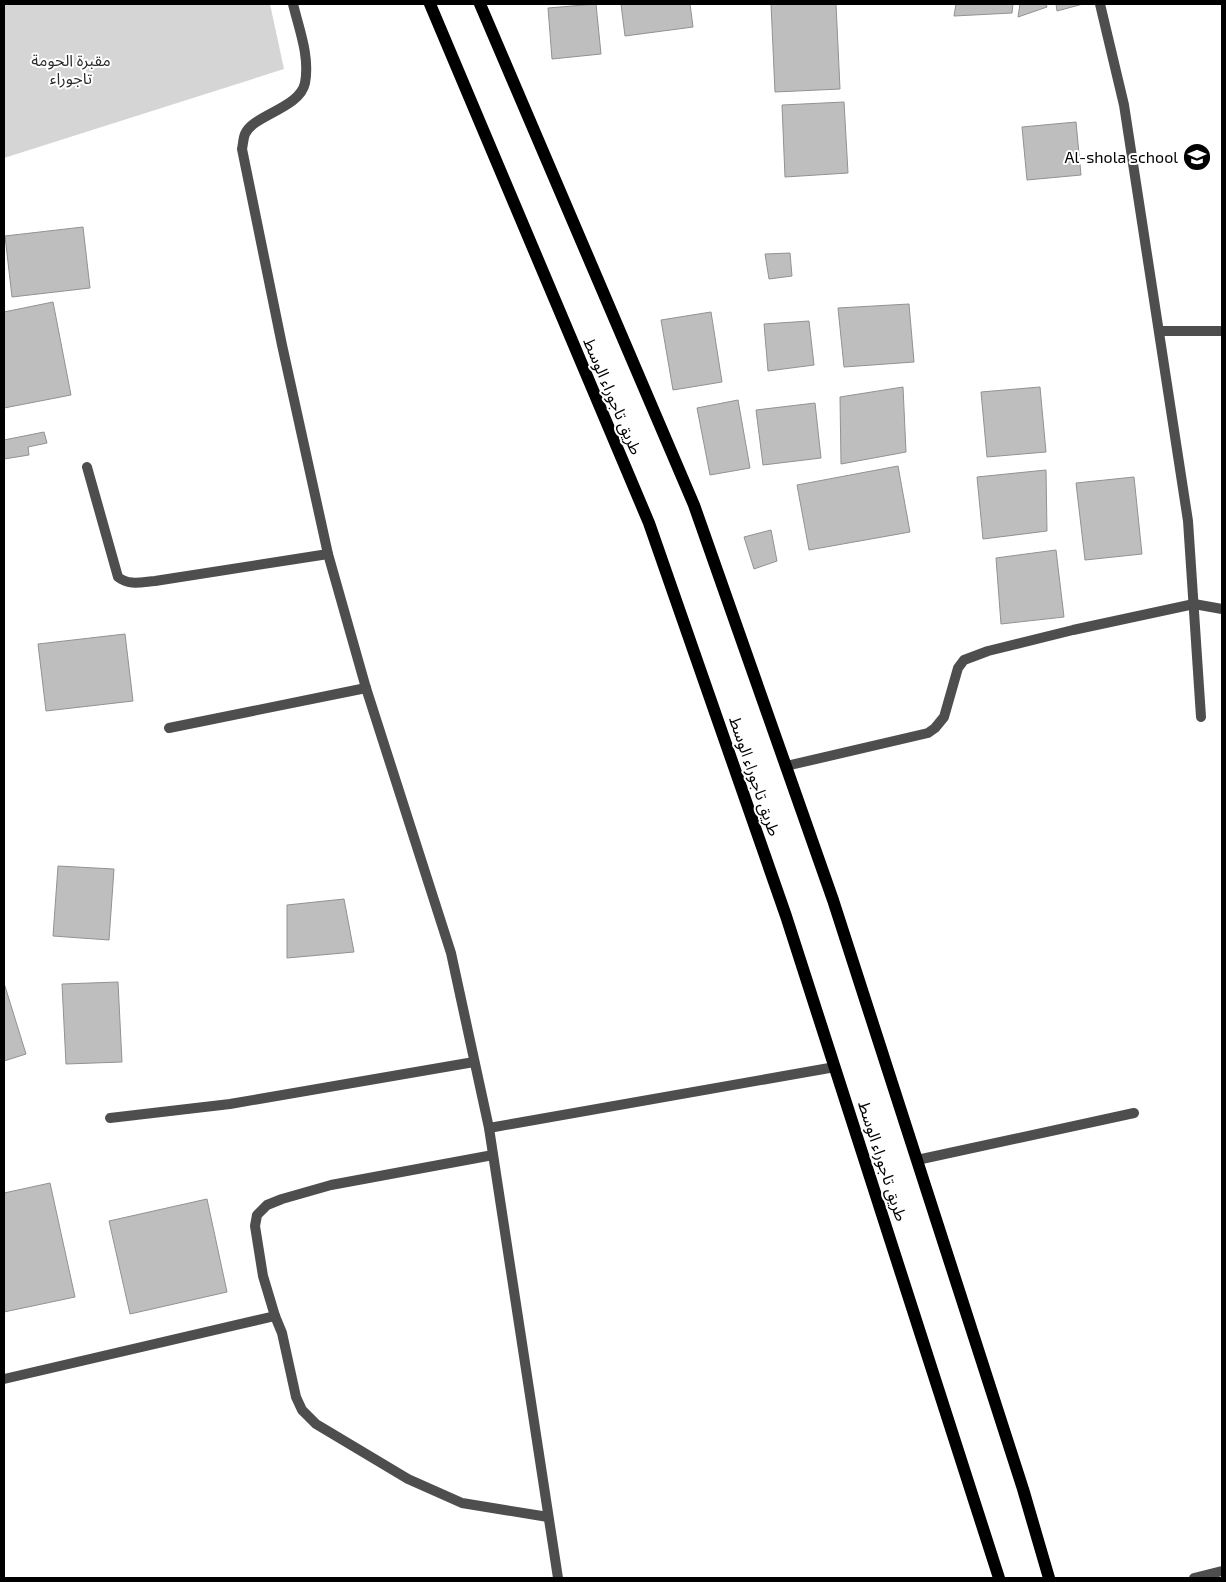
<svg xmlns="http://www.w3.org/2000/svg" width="1226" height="1582" font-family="'Exo 2','Noto Sans Arabic',sans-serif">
<rect width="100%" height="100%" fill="#fff"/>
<polygon fill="#d5d5d5" points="4,4 270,4 284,69 4,158"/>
<g fill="#bebebe" stroke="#929292">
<polygon points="596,4 601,54 552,59 548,8"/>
<polygon points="621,4 690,4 693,27 625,36"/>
<polygon points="771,4 836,4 840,89 775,92"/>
<polygon points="956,4 1013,4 1012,13 954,16"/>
<polygon points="1020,4 1046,4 1047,7 1018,17"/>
<polygon points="1056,4 1083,4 1057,11"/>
<polygon points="844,102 848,173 785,177 782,105"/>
<polygon points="1076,122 1081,175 1027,180 1022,127"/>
<polygon points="83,227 90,288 12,297 5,236"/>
<polygon points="790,253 792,276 769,279 765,254"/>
<polygon points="53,302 71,395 4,408 4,312"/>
<polygon points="909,304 914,362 844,367 838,308"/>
<polygon points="711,312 722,382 673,390 661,320"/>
<polygon points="809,321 814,365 768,371 764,324"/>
<polygon points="903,387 906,452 841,464 840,397"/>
<polygon points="1040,387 1046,452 987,457 981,392"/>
<polygon points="738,400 750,468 710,475 697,408"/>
<polygon points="815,403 821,458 763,465 756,410"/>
<polygon points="44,432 47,443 28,447 29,455 4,459 4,440"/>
<polygon points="898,466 910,532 809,550 797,485"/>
<polygon points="1046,470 1047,531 983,539 977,477"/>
<polygon points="1134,477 1142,554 1085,560 1076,483"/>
<polygon points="771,530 777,561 754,569 744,537"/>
<polygon points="1056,550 1064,617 1001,624 996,558"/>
<polygon points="125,634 133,701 46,711 38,644"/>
<polygon points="58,866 114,869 109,940 53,936"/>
<polygon points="344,899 354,952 287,958 287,905"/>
<polygon points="118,982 122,1062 66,1064 62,984"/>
<polygon points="4,983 26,1054 4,1061"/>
<polygon points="50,1183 75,1297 4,1312 4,1193"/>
<polygon points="207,1199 227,1292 130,1314 109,1221"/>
</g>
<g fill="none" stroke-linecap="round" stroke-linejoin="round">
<g stroke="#4e4e4e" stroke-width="10">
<path d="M293 4C299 29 310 56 305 83 300 108 253 115 245 134 243 139 243 145 242 149L282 345 328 554 366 688 451 953 489 1128 558 1578"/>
<polyline points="1100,4 1124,105 1188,521 1201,717"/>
<polyline points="1159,331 1222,331"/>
<path d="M87 467 118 577C129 586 142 582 155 581L328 554"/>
<polyline points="169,728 366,688"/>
<polyline points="786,766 928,733 935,728 944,717 958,668 964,660 988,651 1073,630 1194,604 1222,609"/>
<polyline points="110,1118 230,1104 474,1062"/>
<polyline points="489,1128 835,1067"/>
<polyline points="917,1160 1134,1113"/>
<polyline points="275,1316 282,1333 296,1397 302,1410 316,1424 408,1479 462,1503 548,1517"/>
<polyline points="4,1379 275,1316 263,1276 255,1226 257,1215 267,1205 282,1199 331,1185 493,1155"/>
<polyline points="1194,1578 1222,1571"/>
</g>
<g stroke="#000" stroke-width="12">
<polyline points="430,4 649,523 786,916 999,1578"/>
<polyline points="480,4 694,505 833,900 1023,1489 1049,1578"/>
</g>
</g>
<defs>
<symbol id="school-disc" viewBox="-11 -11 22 22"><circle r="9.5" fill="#000" stroke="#fff"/><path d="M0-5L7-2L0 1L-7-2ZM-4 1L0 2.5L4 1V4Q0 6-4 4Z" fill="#fff"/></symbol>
</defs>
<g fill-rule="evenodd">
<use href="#school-disc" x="1181" y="141" width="32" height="32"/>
</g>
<g text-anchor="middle" stroke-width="4" stroke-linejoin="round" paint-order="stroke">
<g font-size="16" fill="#2c2c2c" stroke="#fff">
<text x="71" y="66">مقبرة الحومة<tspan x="71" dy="18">تاجوراء</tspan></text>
</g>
<g font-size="16" fill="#000" stroke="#fff" text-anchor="end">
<text x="1178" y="163">Al-shola school</text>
</g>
<g font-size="16" fill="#000" stroke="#fff">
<text transform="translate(613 396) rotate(67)" y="6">طريق تاجوراء الوسط</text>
<text transform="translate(755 776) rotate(71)" y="6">طريق تاجوراء الوسط</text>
<text transform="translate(883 1161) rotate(72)" y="6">طريق تاجوراء الوسط</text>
</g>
</g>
<rect width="1226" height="1582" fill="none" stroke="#000000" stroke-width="10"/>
</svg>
